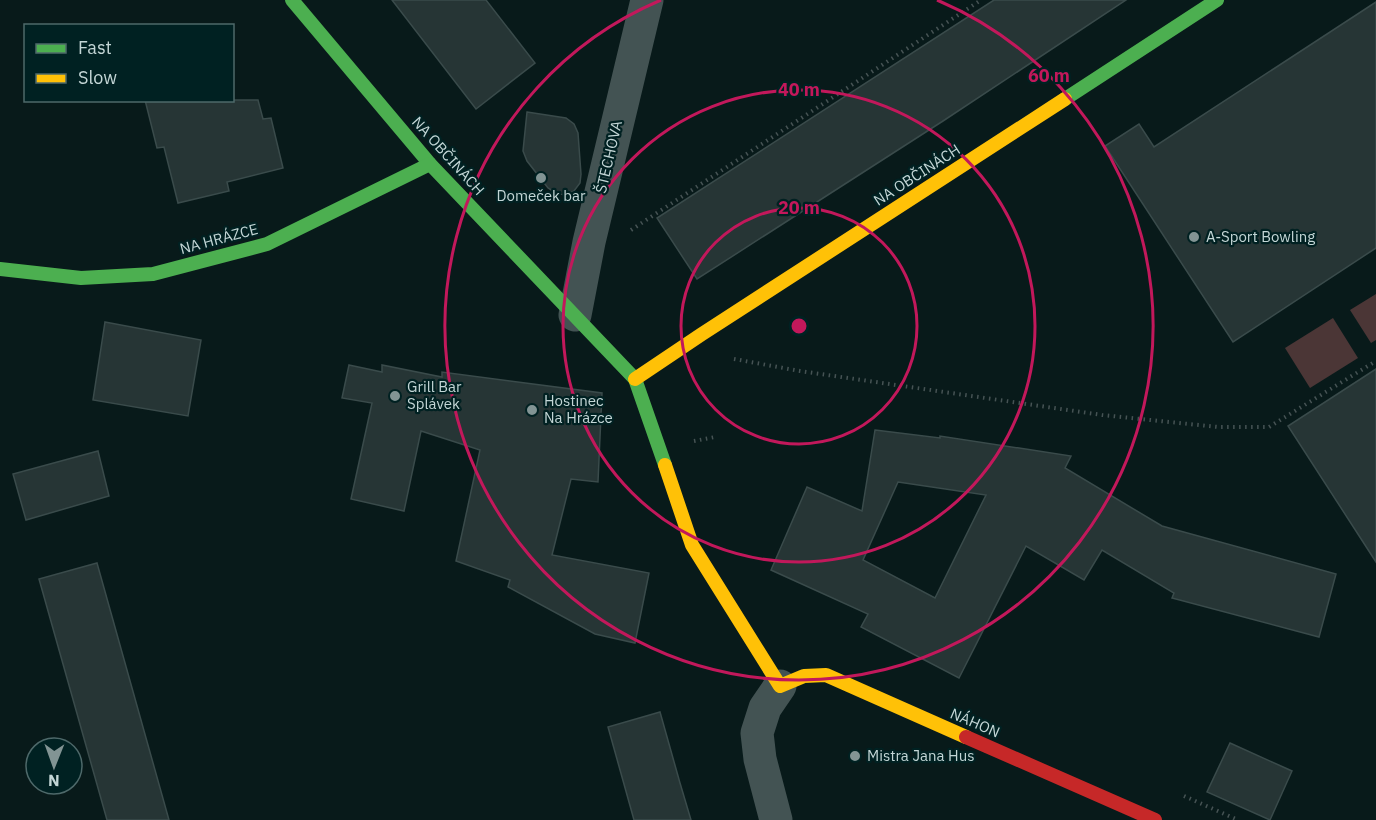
<svg xmlns="http://www.w3.org/2000/svg" width="1376" height="820" font-family="'IBM Plex Sans',sans-serif">
<rect width="100%" height="100%" fill="#081a1a"/>
<g fill="#4b3636">
<polygon points="1376,294 1376,340 1371,343 1350,310"/>
<polygon points="1333,318 1358,358 1310,388 1285,348"/>
</g>
<g fill="#263535" stroke="#3a4b4b" stroke-width="1.5" fill-rule="evenodd">
<polygon points="392,0 486,0 535,63 476,109"/>
<polygon points="994,0 1126,0 943,121 697,279 657,218"/>
<polygon points="1376,2 1376,248 1233,342 1105,146 1139,124 1154,147"/>
<polygon points="145,100 258,100 263,119 271,118 283,168 227,182 229,191 178,203 164,147 157,148"/>
<polygon points="527,112 566,118 574,124 578,133 581,174 580,183 574,191 565,195 556,193 548,188 527,161 523,151"/>
<polygon points="105,322 201,340 188,416 93,400"/>
<polygon points="349,365 382,372 382,365 442,377 442,372 602,393 598,482 571,479 552,555 649,573 635,643 595,634 508,587 510,580 456,561 480,450 421,431 404,511 351,499 372,403 342,398"/>
<polygon points="1376,369 1376,562 1288,426"/>
<path d="M875 430 940 438V436L1071 456 1065 468 1162 526 1336 574 1319 637 1172 598 1174 593 1102 550 1084 580 1026 546 959 678 861 627 868 614 771 570 807 487 862 511ZM898 482 986 495 935 598 863 560Z"/>
<polygon points="98,451 109,496 26,520 13,474"/>
<polygon points="97,563 169,820 107,820 39,579"/>
<polygon points="660,712 680,783 691,820 634,820 608,727"/>
<polygon points="1230,743 1292,771 1270,820 1207,792"/>
</g>
<g fill="none" stroke-linecap="round" stroke-linejoin="round">
<g stroke="#465354" stroke-width="4" stroke-dasharray="1.5 4.5" stroke-linecap="butt">
<polyline points="631,230 981,0"/>
<polyline points="734,359 800,371 1102,415 1218,427 1269,427 1376,361"/>
<polyline points="694,441 715,437"/>
<polyline points="1184,796 1238,820"/>
</g>
<g stroke="#435353" stroke-width="33">
<polyline points="575,315 589,242 647,0"/>
<polyline points="776,820 760,759 757,733 765,708 780,686"/>
</g>
<g stroke="#4caf50" stroke-width="14">
<polyline points="292,0 430,164 635,379 665,465"/>
<polyline points="1065,99 1217,0"/>
<polyline points="0,269 81,278 153,274 267,244 430,164"/>
</g>
<g stroke="#ffc107" stroke-width="14">
<polyline points="635,379 702,334 1065,99"/>
<polyline points="665,465 692,545 780,686 804,676 826,675 966,737"/>
</g>
<polyline stroke="#c62828" stroke-width="14" points="966,737 1155,820"/>
</g>
<g fill="none" stroke="#c2185b" stroke-width="3">
<circle cx="799" cy="326" r="118"/>
<circle cx="799" cy="326" r="236"/>
<path d="M937 0A354 354 0 1 1 661 0"/>
</g>
<g fill="#829494" stroke="#002122" stroke-width="2">
<circle cx="541" cy="178" r="6"/>
<circle cx="1194" cy="237" r="6"/>
<circle cx="395" cy="396" r="6"/>
<circle cx="532" cy="410" r="6"/>
<circle cx="855" cy="756" r="6"/>
</g>
<g text-anchor="middle" stroke-width="4.5" stroke-linejoin="round" paint-order="stroke">
<g font-size="15" fill="#c3d6d6" stroke="#002122">
<text transform="translate(448 156) rotate(48)" y="5">NA OBČINÁCH</text>
<text transform="translate(609 157) rotate(-77)" y="5">ŠTECHOVA</text>
<text transform="translate(917 175) rotate(-33)" y="5">NA OBČINÁCH</text>
<text transform="translate(219 239) rotate(-15)" y="5">NA HRÁZCE</text>
<text transform="translate(975 723) rotate(23)" y="5">NÁHON</text>
</g>
<g font-size="15" fill="#c3d6d6" stroke="#002122" text-anchor="start">
<text x="541" y="201" text-anchor="middle">Domeček bar</text>
<text x="1206" y="242">A-Sport Bowling</text>
<text x="407" y="392">Grill Bar<tspan x="407" dy="17">Splávek</tspan></text>
<text x="544" y="406">Hostinec<tspan x="544" dy="17">Na Hrázce</tspan></text>
<text x="867" y="761">Mistra Jana Hus</text>
</g>
</g>
<circle cx="799" cy="326" r="9" fill="#c2185b" stroke="#002122" stroke-width="3"/>
<g font-size="18" text-anchor="middle" font-weight="bold" fill="#c2185b" stroke="#002122" stroke-width="4.5" stroke-linejoin="round" paint-order="stroke">
<text x="1049" y="82">60 m</text>
<text x="799" y="96">40 m</text>
<text x="799" y="214">20 m</text>
</g>
<rect x="24" y="24" width="210" height="78" fill="#002122" stroke="#4e696a" stroke-width="1.5"/>
<rect x="36" y="44" width="30" height="9" fill="#4caf50" stroke="#4e696a" stroke-width="1.5"/>
<text x="78" y="54" font-size="18" fill="#c3d6d6">Fast</text>
<rect x="36" y="74" width="30" height="9" fill="#ffc107" stroke="#4e696a" stroke-width="1.5"/>
<text x="78" y="84" font-size="18" fill="#c3d6d6">Slow</text>
<g transform="translate(54 766) rotate(181)"><circle r="28" fill="#002122" stroke="#4e696a" stroke-width="1.5"/>
<path d="M0-4.5L10 22L0 15L-10 22Z" fill="#829494"/>
<text y="-9" font-size="16" font-weight="bold" text-anchor="middle" fill="#c3d6d6">N</text>
</g>
</svg>
